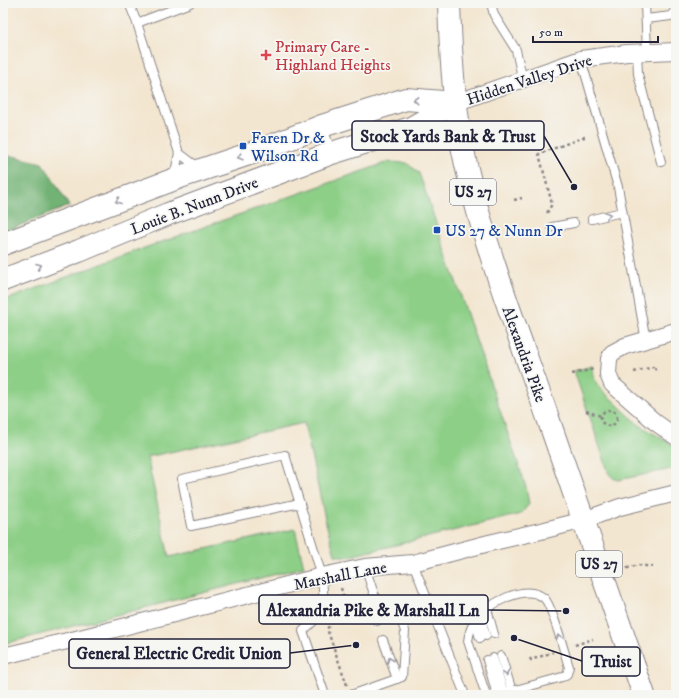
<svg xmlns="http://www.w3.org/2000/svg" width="679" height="698" font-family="'IM FELL DW Pica',serif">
<rect width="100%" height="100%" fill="#f6f6f2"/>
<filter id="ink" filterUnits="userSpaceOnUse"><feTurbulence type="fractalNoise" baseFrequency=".025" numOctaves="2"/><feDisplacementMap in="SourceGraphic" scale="8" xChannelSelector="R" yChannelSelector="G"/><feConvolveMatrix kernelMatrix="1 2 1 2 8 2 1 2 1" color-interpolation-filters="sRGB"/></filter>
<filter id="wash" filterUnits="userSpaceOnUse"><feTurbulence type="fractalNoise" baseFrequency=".012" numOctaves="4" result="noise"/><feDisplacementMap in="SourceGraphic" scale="16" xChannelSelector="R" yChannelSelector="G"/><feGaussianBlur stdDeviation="0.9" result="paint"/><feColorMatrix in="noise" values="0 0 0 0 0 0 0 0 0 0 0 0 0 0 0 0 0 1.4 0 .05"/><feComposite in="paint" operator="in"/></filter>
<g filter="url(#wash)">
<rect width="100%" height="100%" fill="#f3e6d0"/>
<g fill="#8dcf87" stroke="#587861">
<polygon points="388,162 407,163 419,173 526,487 529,504 521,514 347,557 335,555 326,523 304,423 147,457 169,557 295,529 304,567 3,644 3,301 133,252"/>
<polygon points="593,366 593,375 597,384 604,392 638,424 676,447 676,468 618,480 613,478 609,474 574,371"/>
</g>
<polygon fill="#72b274" stroke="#4a6a58" points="3,156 13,156 42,163 52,177 69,206 3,232"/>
</g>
<g filter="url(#ink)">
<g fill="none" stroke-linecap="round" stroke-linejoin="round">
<defs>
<g id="service">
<polyline points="129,3 137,23"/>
<polyline points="491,3 494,15 516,50 523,81"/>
<polyline points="645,3 647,52"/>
<polyline points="646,19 671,16 675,10 675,3"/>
<polyline points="637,52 638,74 661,162"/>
<polyline points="581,59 618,187 646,341"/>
<polyline points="323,127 331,152"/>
<polyline points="179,153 199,168"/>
<polyline points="174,177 179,153 137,23 190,3"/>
<polyline points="592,219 622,212"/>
<polyline points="552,227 574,223"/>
<polyline points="300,503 191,526 182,479 285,455 322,576 324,605 321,614 303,631 325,695"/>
<polyline points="413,563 465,695"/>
<polyline points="376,600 377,621"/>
<polyline points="487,609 494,634"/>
<polyline points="480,616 486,636"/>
<polyline points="475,621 480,638"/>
<polyline points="383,640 397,679"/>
<polyline points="501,656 512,691"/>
<polyline points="493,658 504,693"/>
<polyline points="487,660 497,695"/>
<polyline points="351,695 402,677 405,631 398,612 376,600 365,567"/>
<path d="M486 695 468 641C469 634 470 628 475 621 486 605 525 582 544 598 552 605 565 655 569 667L567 674 562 677 498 695"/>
</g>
<g id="minor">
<polyline points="455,103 581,59 627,53 676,51"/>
<polyline points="676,331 625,346 612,353 609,359 608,374 612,384 655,422 676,437"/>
<polyline points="3,656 76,639 322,576 365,567 413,563 489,543 545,530 584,520 620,507 676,493"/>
</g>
<g id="secondary">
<polyline points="3,244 183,176 258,151 322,126 406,99 455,103"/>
<polyline points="3,280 79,251 168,214 332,153 411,128 455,103"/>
</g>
<path id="trunk" d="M449 3C451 59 454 114 467 169 487 255 520 337 549 421 581 512 613 603 644 695"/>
</defs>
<use href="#service" stroke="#8a8486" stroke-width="10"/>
<use href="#minor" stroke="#8a8486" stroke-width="18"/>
<use href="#secondary" stroke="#8a8486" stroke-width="24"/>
<use href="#trunk" stroke="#8a8486" stroke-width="24"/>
<g stroke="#8a8486" stroke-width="2.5" stroke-dasharray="3 3" stroke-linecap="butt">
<polyline points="514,200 522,198"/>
<polyline points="547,213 552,204 539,154 587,136"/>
<polyline points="634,372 653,367 653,370 656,369"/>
<polyline points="572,374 594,369"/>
<circle cx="609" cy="418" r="8"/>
<polyline points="586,411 601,416"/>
<polyline points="621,570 638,565 653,567"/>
<polyline points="341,588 346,605 346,612"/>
<polyline points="575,645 593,639"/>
<polyline points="530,658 531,660 553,652"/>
<polyline points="347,685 327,629 336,616 346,612 347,614"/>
</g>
<use href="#service" stroke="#fff" stroke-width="8"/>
<use href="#minor" stroke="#fff" stroke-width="16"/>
<use href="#secondary" stroke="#fff" stroke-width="22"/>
<use href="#trunk" stroke="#fff" stroke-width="22"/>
</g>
<defs><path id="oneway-chevron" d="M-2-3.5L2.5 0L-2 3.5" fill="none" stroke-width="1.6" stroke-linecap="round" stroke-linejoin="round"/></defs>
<g stroke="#9c9ca7">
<use href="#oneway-chevron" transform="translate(416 100) rotate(-175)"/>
<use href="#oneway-chevron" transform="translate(240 157) rotate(161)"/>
<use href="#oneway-chevron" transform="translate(118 201) rotate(160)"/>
<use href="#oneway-chevron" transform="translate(608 215) rotate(-11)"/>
<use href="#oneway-chevron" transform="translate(39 266) rotate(-21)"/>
<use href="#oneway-chevron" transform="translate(559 637) rotate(-108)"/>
<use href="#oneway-chevron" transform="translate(390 660) rotate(-109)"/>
<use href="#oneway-chevron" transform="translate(506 673) rotate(73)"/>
</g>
</g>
<path fill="#e0444e" stroke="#f6f6f2" stroke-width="1.5" d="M264 49h4v4h4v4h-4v4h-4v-4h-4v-4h4z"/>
<g fill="#1a4fb4" stroke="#f6f6f2" stroke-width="1.5">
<rect x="239" y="142" width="8" height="8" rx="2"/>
<rect x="433" y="226" width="8" height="8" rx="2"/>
</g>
<g text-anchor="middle" stroke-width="3.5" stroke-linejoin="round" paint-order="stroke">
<g fill="#f6f6f2" stroke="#626272" stroke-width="1">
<rect x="450" y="179" width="46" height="26" rx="3"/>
<rect x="576" y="551" width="46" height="26" rx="3"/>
</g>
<g font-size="15" font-weight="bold" fill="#22223b">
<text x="473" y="197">US 27</text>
<text x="599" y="569">US 27</text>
</g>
<g font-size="16" fill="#be3a42" stroke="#f6f6f2" text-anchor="start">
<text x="275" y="52">Primary Care -<tspan x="275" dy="18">Highland Heights</tspan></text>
</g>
<g font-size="16" fill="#22223b" stroke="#f6f6f2">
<text transform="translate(529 79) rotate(-18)" y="6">Hidden Valley Drive</text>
<text transform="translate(194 205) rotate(-21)" y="6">Louie B. Nunn Drive</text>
<text transform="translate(525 354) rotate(70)" y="6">Alexandria Pike</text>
<text transform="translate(340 575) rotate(-11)" y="6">Marshall Lane</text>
</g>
<g font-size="16" fill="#164399" stroke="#f6f6f2" text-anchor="start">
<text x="251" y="143">Faren Dr &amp;<tspan x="251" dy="18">Wilson Rd</tspan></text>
<text x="445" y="236">US 27 &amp; Nunn Dr</text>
</g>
</g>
<path fill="none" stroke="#22223b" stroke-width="1.5" d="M574 187L544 136M566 611L488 610M356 645L290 653M514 638L582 661"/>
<g fill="#22223b" stroke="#f6f6f2" stroke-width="1.5">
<circle cx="574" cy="187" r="4"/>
<circle cx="566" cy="611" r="4"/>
<circle cx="356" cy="645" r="4"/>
<circle cx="514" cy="638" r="4"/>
</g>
<g fill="#f6f6f2" stroke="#22223b" stroke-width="1.5">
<rect x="352" y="121" width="192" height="29" rx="4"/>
<rect x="259" y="595" width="229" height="29" rx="4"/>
<rect x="69" y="639" width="221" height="29" rx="4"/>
<rect x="582" y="647" width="58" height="29" rx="4"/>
</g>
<g font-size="17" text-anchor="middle" font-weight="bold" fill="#22223b">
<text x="448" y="142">Stock Yards Bank &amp; Trust</text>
<text x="373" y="616">Alexandria Pike &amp; Marshall Ln</text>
<text x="179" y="659">General Electric Credit Union</text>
<text x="611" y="667">Truist</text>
</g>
<rect width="679" height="698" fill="none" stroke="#f6f6f2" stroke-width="16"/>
<path d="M533 36v6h125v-6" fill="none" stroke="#22223b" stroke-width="2"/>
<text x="539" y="36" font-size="12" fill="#22223b" stroke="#f6f6f2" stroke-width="3" paint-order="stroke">50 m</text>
</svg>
